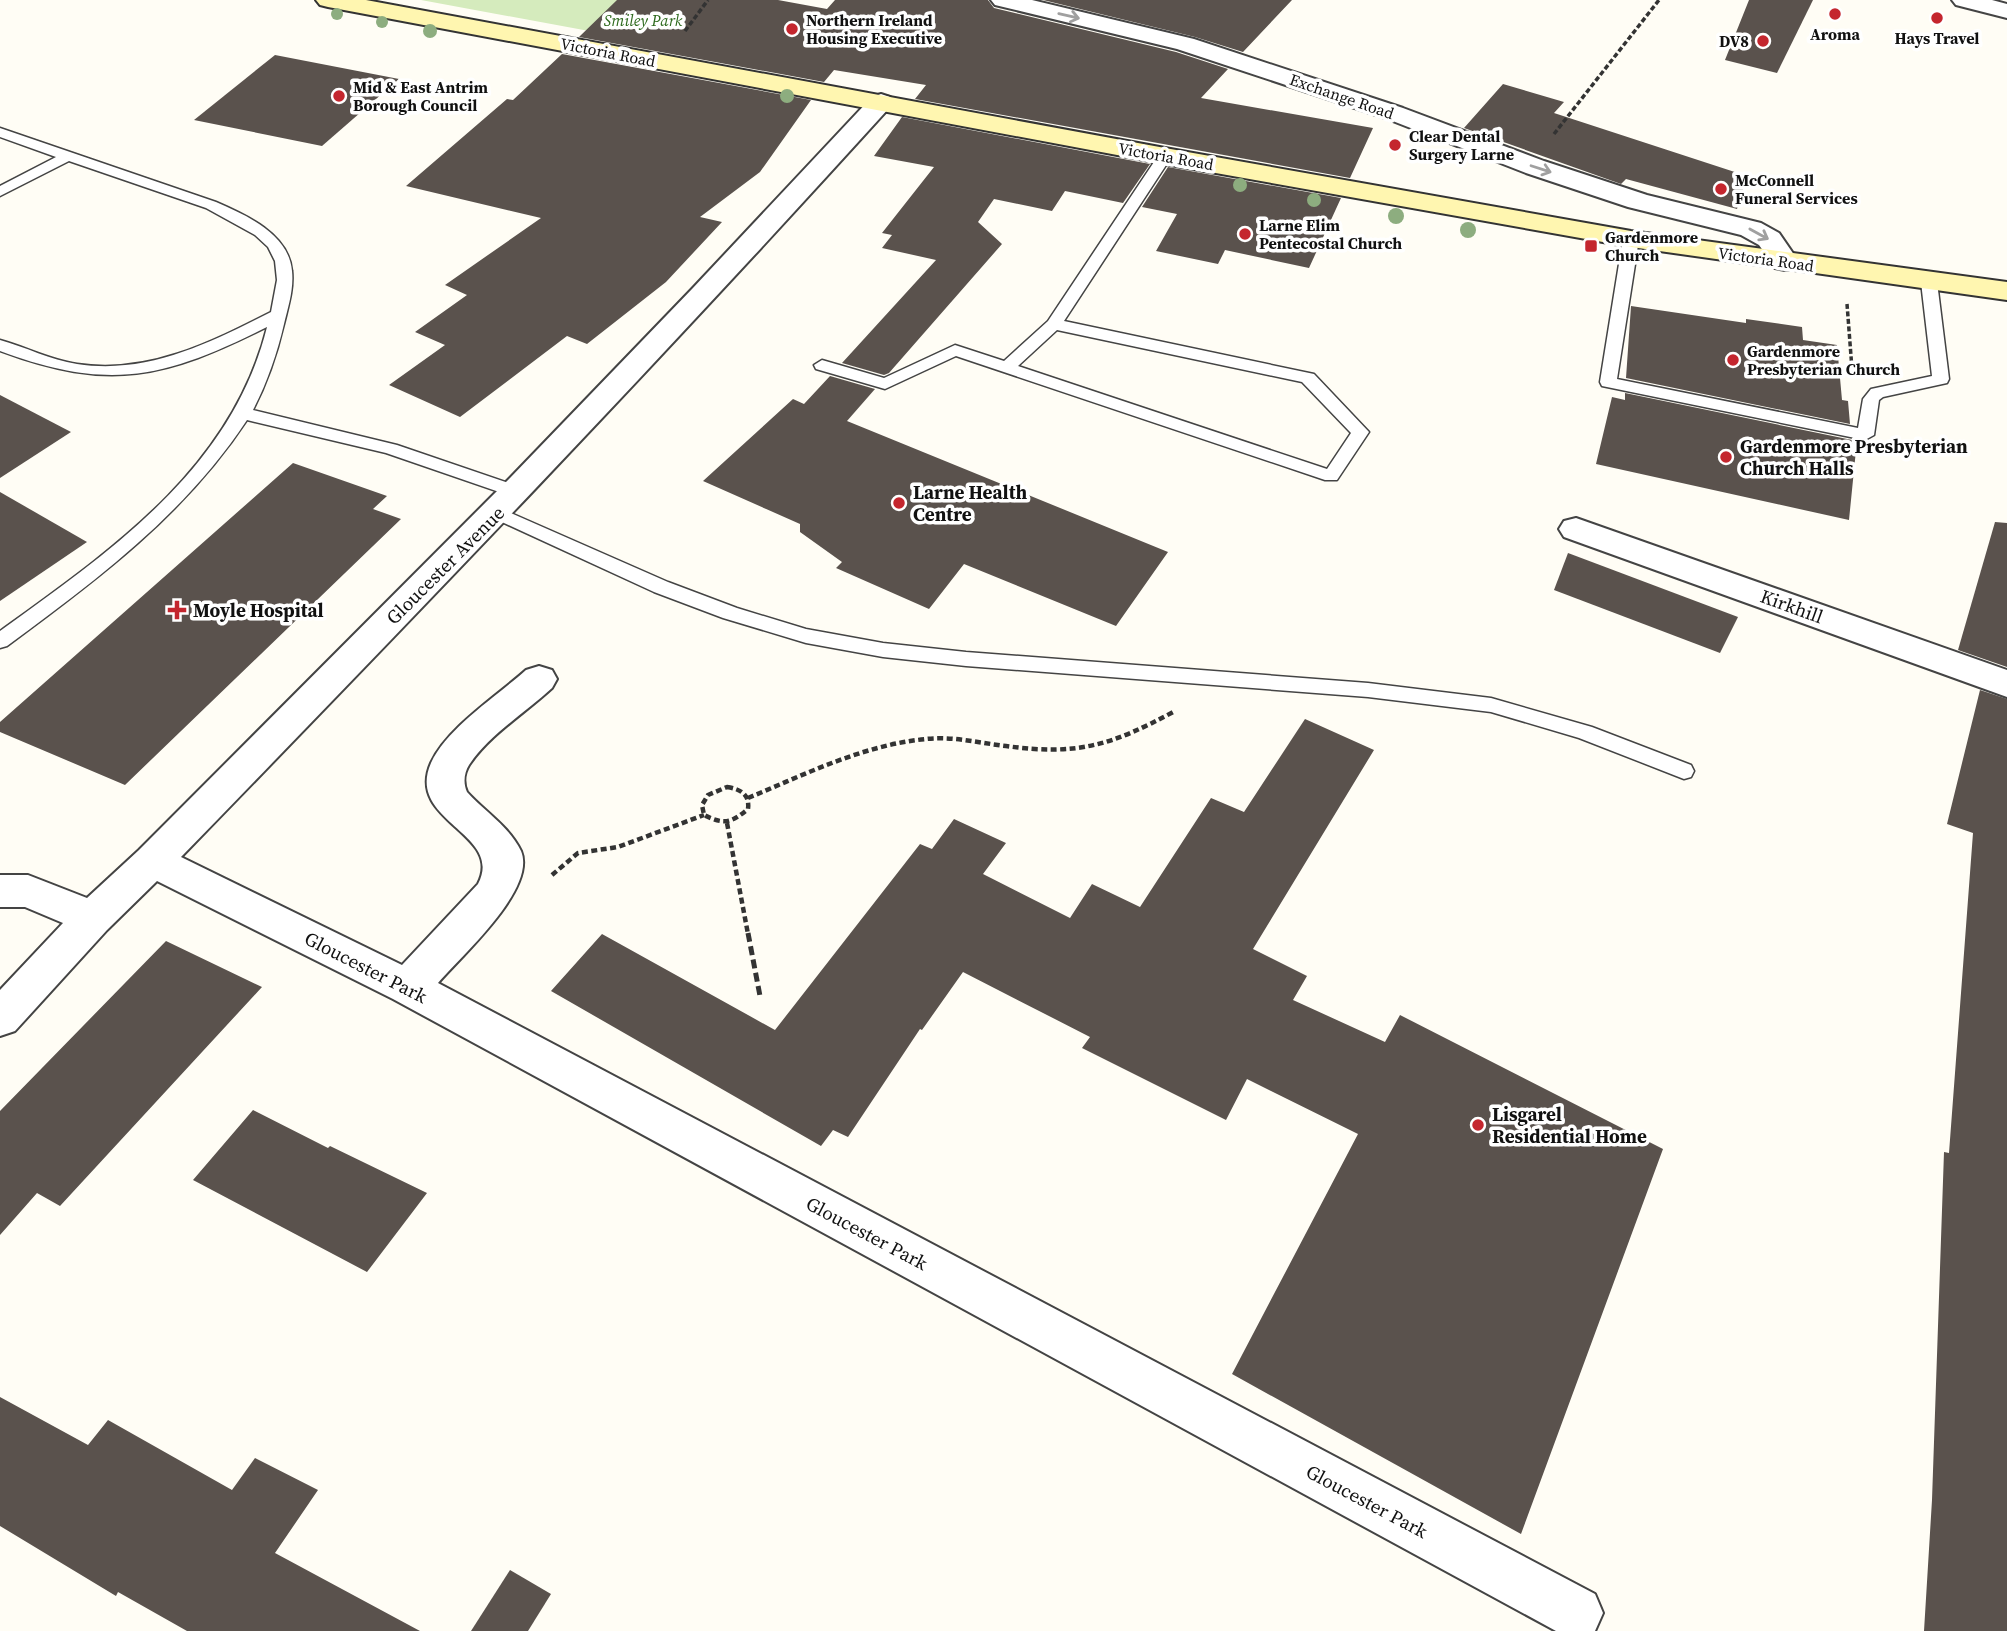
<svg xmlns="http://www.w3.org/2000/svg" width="2007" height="1631" font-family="'Source Serif 4',serif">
<rect width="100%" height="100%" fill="#fffdf5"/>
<polygon fill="#d5ebbd" points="421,0 696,0 654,43"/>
<g fill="#5a524d">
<polygon points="617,0 778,0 827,9 835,0 988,0 994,8 1176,52 1228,69 1201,98 1373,128 1350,178 915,99 926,85 834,70 824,82 579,37"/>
<polygon points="1043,0 1292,0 1243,52 1195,37"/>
<polygon points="1749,0 1813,0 1777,73 1725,60"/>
<polygon points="562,54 811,100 760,172 700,217 722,222 666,282 587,344 567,336 460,417 389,385 445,345 415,332 467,295 445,285 541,218 406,186 507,99 513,100"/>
<polygon points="275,55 399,79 322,146 194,120"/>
<polygon points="1503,84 1564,102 1554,113 1747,176 1737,209 1626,179 1621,184 1464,128"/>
<polygon points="902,117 1150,164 1123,203 1065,191 1052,211 994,199 978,222 1002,244 889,373 884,375 842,363 936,260 882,248 892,235 882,233 934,167 874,156"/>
<polygon points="1168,167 1341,198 1309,268 1225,250 1218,264 1156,251 1177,214 1142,207"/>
<polygon points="1631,306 1746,323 1746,319 1802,327 1803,340 1837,345 1842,400 1848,401 1850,424 1626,378"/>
<polygon points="830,376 875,389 847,421 1168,552 1116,626 964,564 929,609 836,568 842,562 800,532 800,524 703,481 793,399 804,404"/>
<polygon points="1625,393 1852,440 1853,449 1856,450 1849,520 1596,464 1612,397 1625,400"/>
<polygon points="0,395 71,432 0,478"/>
<polygon points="293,463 387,496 373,509 401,519 125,785 0,732 0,722"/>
<polygon points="0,492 87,542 0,601"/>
<polygon points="1995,522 2007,523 2007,667 1958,650"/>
<polygon points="1568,553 1738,617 1720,653 1554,590"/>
<polygon points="1980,690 2007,699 2007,1631 1924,1631 1932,1500 1944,1152 1949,1153 1973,833 1947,824"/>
<polygon points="1305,719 1374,750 1253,949 1307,976 1293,1000 1385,1042 1400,1015 1663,1149 1521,1534 1232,1374 1358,1134 1247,1079 1226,1120 1082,1048 1090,1037 963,972 922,1030 920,1029 848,1137 833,1130 821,1146 551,991 602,934 775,1030 920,844 932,849 954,819 1006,843 983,874 1070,918 1092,884 1140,907 1211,798 1244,812"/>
<polygon points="166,941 262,987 60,1206 37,1193 0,1235 0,1111"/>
<polygon points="253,1110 328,1148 330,1146 427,1193 367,1272 193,1180"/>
<polygon points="0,1397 88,1445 108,1420 232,1490 255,1458 318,1490 275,1553 420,1631 187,1631 118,1592 116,1596 0,1526"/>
<polygon points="510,1570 551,1594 528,1631 471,1631"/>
</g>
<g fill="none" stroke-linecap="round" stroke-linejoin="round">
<defs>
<g id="lane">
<path d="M0 128 216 202C246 215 289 234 292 271 294 289 288 307 284 324 277 354 267 383 253 410L397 445 523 488 526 492 523 496H511L386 453 247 420C185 514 97 580 7 646L0 648V631C112 550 232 468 267 327 165 378 110 392 0 351V340C26 347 50 360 77 364 147 375 210 343 271 312L277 280 275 261 268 247 255 235 206 208 69 161 0 196V186L56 157 0 137Z"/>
<path d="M1165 152 1172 156 1064 321 1314 374 1369 432 1337 480H1325L956 356 885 389 816 369 814 365 822 360 884 378 955 345 1004 361 1048 321 1160 153ZM1057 330 1302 382 1351 433 1327 469 1018 366Z"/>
<polygon points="1631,234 1639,239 1617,379 1858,428 1863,399 1871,389 1932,376 1921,282 1929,277 1937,282 1949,379 1947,383 1883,397 1879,400 1874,435 1865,440 1602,386 1600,382 1623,239"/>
<polygon points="497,507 668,582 737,608 806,629 883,643 966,652 1368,683 1491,698 1592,727 1691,765 1694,771 1691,777 1684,779 1579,738 1491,712 1368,697 966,666 883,657 806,643 723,618 654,592 491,517 488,513 491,509"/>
</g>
<g id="street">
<polygon points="991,0 1032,0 1194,39 1403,108 1544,161 1647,195 1761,223 1779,233 1799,262 1795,268 1785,270 1775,268 1759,245 1741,235 1628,207 1526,173 1385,118 1177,49 995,5"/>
<polygon points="1952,0 1992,0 2007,4 2007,18 1956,5"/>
<path d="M881 94 890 97 894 102 890 107C659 362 421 610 181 857L402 965 478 884C505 833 405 822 431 763 447 728 497 696 526 670L539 666 552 670 557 679 552 688C525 713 489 735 469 765 464 773 463 783 467 792 485 812 509 826 521 851 537 889 461 956 438 983L1595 1594 1603 1613 1595 1631H1556L393 999 157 881 107 930 15 1031 0 1036V990L63 923 25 907H0V875H28L87 898 139 850 510 478 692 289 872 97Z"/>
<polygon points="1576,518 2007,670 2007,697 1564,537 1559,529 1564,521"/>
</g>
<polygon id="secondary" points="316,0 366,0 1165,148 1631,231 2007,282 2007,300 1631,247 1165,164 328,7 320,5"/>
</defs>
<use href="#lane" stroke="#444" stroke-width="3"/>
<use href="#street" stroke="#444" stroke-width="4"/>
<use href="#secondary" stroke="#333" stroke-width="4"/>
<g stroke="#333" stroke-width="3.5" stroke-dasharray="5 2.5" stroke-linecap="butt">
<polyline points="685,31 708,0"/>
<polyline points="1554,134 1659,0"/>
<polyline points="1847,304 1852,369"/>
</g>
<g stroke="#333" stroke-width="4.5" stroke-dasharray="6 3.5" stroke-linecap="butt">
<path d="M727 787C740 789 750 794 748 809 731 823 724 825 704 815L702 805 708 795Z"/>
<path d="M748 798C806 774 863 745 926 739 953 736 979 743 1006 746 1078 756 1112 745 1175 711"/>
<polyline points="727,823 748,934"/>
<polyline points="552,875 578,853 618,847 704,815"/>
</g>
<polyline stroke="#333" stroke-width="5" stroke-dasharray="9 4.5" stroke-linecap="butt" points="748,933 760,996"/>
<use href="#lane" fill="#fff" fill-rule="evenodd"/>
<use href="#street" fill="#fff" fill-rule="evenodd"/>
<use href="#secondary" fill="#fff6b0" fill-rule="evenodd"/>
</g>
<g fill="#8dad7f">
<circle cx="337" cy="14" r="6"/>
<circle cx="382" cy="22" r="6"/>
<circle cx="430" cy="31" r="7"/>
<circle cx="787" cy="96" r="7"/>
<circle cx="1240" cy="185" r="7"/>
<circle cx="1314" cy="200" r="7"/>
<circle cx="1396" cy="216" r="8"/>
<circle cx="1468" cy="230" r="8"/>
</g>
<defs><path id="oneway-shaft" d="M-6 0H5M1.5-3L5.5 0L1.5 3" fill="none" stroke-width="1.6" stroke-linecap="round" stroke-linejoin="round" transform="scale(1.75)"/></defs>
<g stroke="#a0a0a0">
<use href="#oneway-shaft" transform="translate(1069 16) rotate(13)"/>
<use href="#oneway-shaft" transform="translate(1541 169) rotate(18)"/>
<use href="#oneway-shaft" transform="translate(1759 234) rotate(29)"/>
</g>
<g fill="#c4262e" stroke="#fff" stroke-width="2.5">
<circle cx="1835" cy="14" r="7"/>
<circle cx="1937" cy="18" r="7"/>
<circle cx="792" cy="29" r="7"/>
<circle cx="1763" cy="41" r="7"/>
<circle cx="339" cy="96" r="7"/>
<circle cx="1395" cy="145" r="7"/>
<circle cx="1721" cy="189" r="7"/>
<circle cx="1245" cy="234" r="7"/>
<rect x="1584" y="239" width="14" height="14" rx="3.5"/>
<circle cx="1733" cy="360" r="7"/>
<circle cx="1726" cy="457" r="7"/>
<circle cx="899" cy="503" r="7"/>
<path d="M173.5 599.5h7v7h7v7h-7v7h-7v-7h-7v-7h7z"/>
<circle cx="1478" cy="1125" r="7"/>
</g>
<g text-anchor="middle" stroke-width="7" stroke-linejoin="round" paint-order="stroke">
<g font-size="16" font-style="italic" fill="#2f6b1f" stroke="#fff">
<text x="643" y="26">Smiley Park</text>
</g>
<g font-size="16" font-weight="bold" fill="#111" stroke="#fff" text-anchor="start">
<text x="806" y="26">Northern Ireland<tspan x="806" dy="18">Housing Executive</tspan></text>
<text x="1835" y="40" text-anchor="middle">Aroma</text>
<text x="1937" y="44" text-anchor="middle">Hays Travel</text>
<text x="1749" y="47" text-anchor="end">DV8</text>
<text x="353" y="93">Mid &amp; East Antrim<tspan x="353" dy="18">Borough Council</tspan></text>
<text x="1409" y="142">Clear Dental<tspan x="1409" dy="18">Surgery Larne</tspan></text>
<text x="1735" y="186">McConnell<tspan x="1735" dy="18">Funeral Services</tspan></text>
<text x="1259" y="231">Larne Elim<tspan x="1259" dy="18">Pentecostal Church</tspan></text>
<text x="1605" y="243">Gardenmore<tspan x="1605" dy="18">Church</tspan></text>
<text x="1747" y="357">Gardenmore<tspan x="1747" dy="18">Presbyterian Church</tspan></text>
</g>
<g font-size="16" fill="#111" stroke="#fff">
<text transform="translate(608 52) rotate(11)" y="6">Victoria Road</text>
<text transform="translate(1342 96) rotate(19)" y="6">Exchange Road</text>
<text transform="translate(1166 156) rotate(10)" y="6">Victoria Road</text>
<text transform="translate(1766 259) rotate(8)" y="6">Victoria Road</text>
</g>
<g font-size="19" font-weight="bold" fill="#111" stroke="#fff" text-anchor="start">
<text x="1740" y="453">Gardenmore Presbyterian<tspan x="1740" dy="22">Church Halls</tspan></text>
<text x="913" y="499">Larne Health<tspan x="913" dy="22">Centre</tspan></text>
<text x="193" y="617">Moyle Hospital</text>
<text x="1492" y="1121">Lisgarel<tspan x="1492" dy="22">Residential Home</tspan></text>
</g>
<g font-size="19" fill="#111" stroke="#fff">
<text transform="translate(445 565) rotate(-45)" y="7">Gloucester Avenue</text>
<text transform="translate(1792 606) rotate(20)" y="7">Kirkhill</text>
<text transform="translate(366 967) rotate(27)" y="7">Gloucester Park</text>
<text transform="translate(867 1233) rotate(28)" y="7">Gloucester Park</text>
<text transform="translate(1367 1501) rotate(28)" y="7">Gloucester Park</text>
</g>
</g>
</svg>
